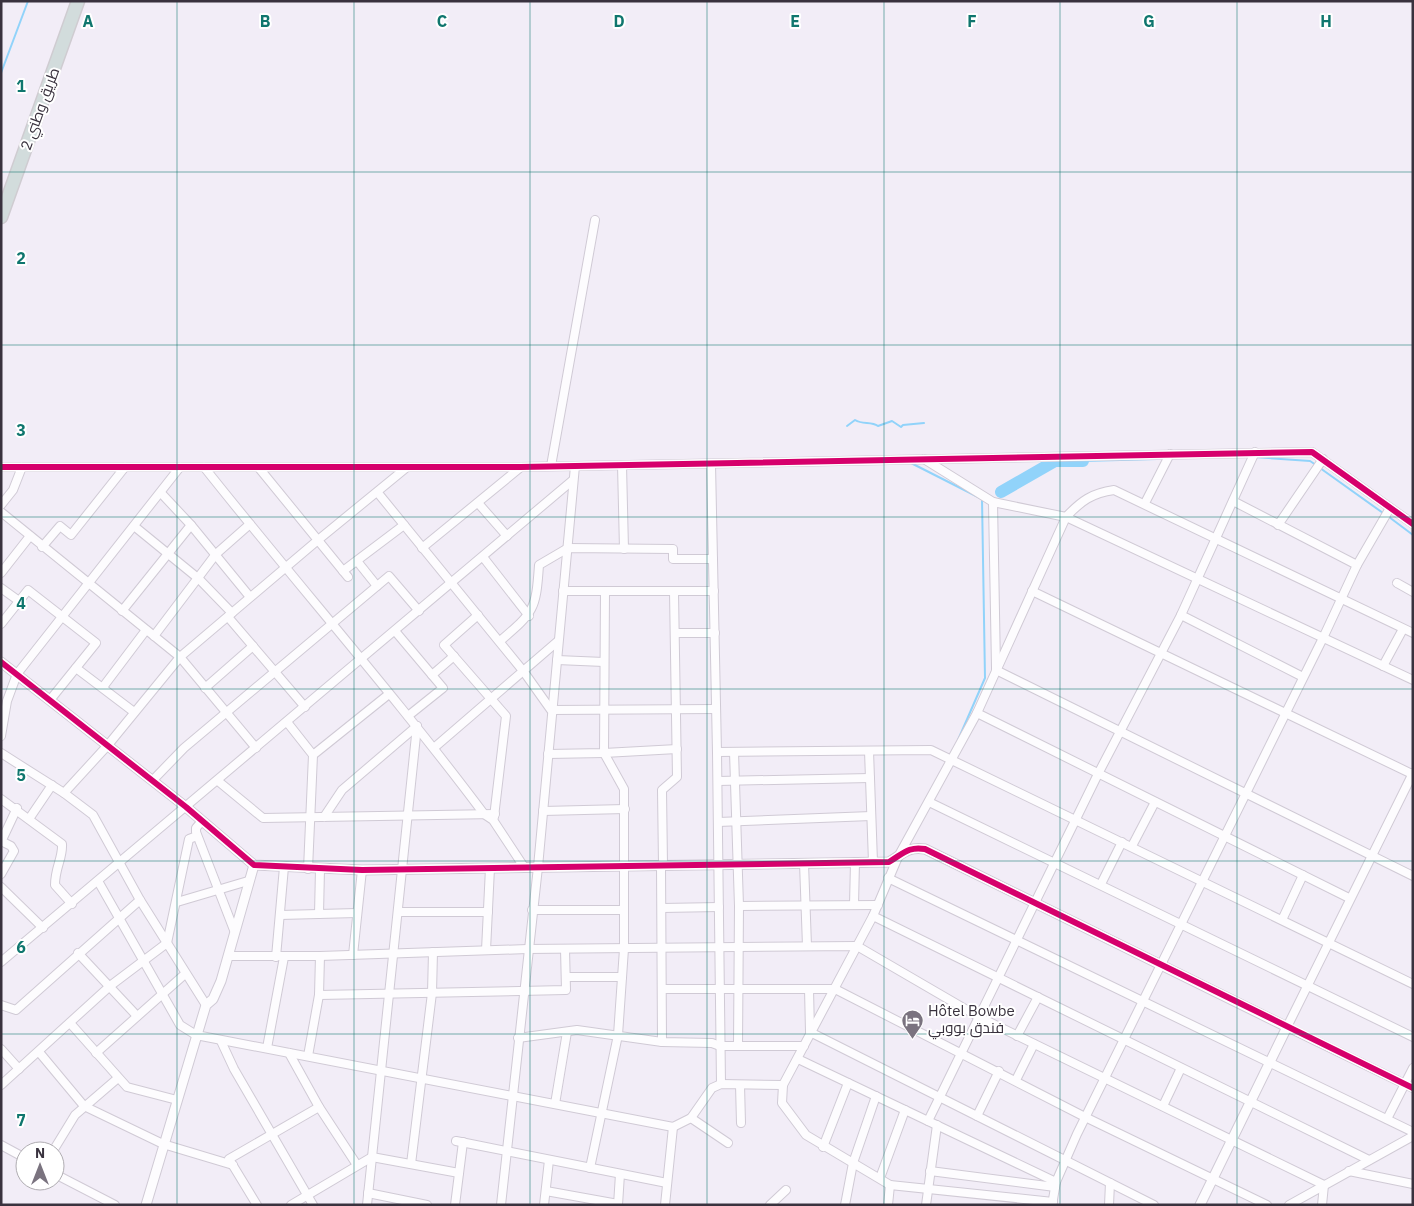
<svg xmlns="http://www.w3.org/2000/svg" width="1414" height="1206" font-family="'IBM Plex Sans',Cairo,sans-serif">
<rect width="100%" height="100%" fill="#f2edf7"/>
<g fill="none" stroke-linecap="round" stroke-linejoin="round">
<g stroke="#91d3fa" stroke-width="2">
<polyline points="1,73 28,1"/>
<path d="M847 426 855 420C863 425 871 421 878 426L892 421 901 427 903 425 924 423"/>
<polyline points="1254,457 1310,461 1316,465"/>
<polyline points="1083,461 1157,459"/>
<polyline points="911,463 982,499 985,678 958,740"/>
<polyline points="1320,468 1383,513"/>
<polyline points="1389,517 1413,535"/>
</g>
<polyline stroke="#91d3fa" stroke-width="12" points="1001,492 1055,461 1083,461"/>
<defs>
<g id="minor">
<polyline points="924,459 993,502 1066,517 1413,680"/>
<polyline points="711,464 717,752 721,1084"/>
<polyline points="622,465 624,549"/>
<polyline points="551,466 595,220"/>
<polyline points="1,467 521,467 1312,452 1413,524"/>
<path d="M204 467C296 583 395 695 484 814L493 820 524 867"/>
<polyline points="259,468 348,577"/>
<polyline points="161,493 191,525 250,597"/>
<polyline points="378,493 524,672 551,710 716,709"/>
<polyline points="1233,501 1357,565"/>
<polyline points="993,502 996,668"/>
<polyline points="478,503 507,536"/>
<polyline points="1145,503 1170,454"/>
<polyline points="1,505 13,490 22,467"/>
<polyline points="1,512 180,657 256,748"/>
<polyline points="1278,525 1323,459"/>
<polyline points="134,526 199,579 232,613"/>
<polyline points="42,547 60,526 71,535 125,467"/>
<polyline points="422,548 521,467"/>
<polyline points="483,557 529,616"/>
<polyline points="357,561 377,586"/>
<polyline points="343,571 404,525"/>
<polyline points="1,573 30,536"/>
<polyline points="1397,583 1413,592"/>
<polyline points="1,588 19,601"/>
<polyline points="563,591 714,591"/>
<polyline points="1032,591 1412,774"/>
<polyline points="122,611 191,525"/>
<polyline points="478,615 444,645 506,716 494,817"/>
<polyline points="1181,615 1303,677"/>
<polyline points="228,617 305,707"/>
<polyline points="1,624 28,590 96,643 50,700"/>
<polyline points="395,631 443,688 408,716"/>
<polyline points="675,633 715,633"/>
<polyline points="154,636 216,554 250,524"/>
<path d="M500 641C534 612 536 610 539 565L568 548 673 549V559H713"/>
<polyline points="557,660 604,662"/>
<polyline points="1383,666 1403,629"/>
<polyline points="76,668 134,712"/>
<polyline points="996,670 1413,876"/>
<polyline points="432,675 454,656"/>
<polyline points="103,687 146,630"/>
<polyline points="205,688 253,646"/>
<polyline points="977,713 1349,898"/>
<polyline points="287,722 313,755 308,869"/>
<polyline points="1,736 7,701 17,674 180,467"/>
<polyline points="435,747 558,641"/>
<polyline points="869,751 873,862"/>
<polyline points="717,752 931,750 1413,984"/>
<polyline points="734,752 739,906 738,1046"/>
<polyline points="1,753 64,793 93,815 140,900 206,1005"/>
<polyline points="548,754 604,753 677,749"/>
<polyline points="313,755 389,694"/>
<polyline points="1413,773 1287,1027 1413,1088"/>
<polyline points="153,780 184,748 389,576 419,611"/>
<polyline points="218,781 263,818 495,814"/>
<polyline points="718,781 870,778"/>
<polyline points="64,793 108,745 180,657 318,540 406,468"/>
<path d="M1 799 62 844C63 858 55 867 55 885L72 904"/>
<polyline points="929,802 1413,1037"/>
<polyline points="543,811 625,809"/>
<polyline points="324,817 342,790 417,726"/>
<polyline points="29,819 52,785"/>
<polyline points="202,821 196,828 196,832 234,930"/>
<polyline points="718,822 871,816"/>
<polyline points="1,841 11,846 14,851 1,874"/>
<polyline points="1,842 17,808"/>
<polyline points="1132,846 1155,802"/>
<polyline points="804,863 807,946"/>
<polyline points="661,865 662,1042"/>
<polyline points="663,865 662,790 677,777 674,592"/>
<polyline points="888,878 1413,1132"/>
<polyline points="98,881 180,1025 196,1035 673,1127 691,1118 712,1088 721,1084 783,1085"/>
<polyline points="1101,884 1122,842"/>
<polyline points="1,887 43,928"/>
<polyline points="177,902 248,881"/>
<polyline points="854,905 855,862"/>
<polyline points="739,906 878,905"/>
<polyline points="662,908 719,907"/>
<polyline points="532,910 624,910"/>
<polyline points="398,912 488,912"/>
<polyline points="319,914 320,869"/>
<polyline points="280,915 357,913"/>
<polyline points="873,916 1369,1160"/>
<polyline points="1282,920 1303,875"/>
<polyline points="486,950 490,868"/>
<polyline points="78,953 137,1016"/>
<polyline points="353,955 362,870"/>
<polyline points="229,956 320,956 527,949 857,946 979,1017 1324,1185 1322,1205"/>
<polyline points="276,957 284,867"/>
<polyline points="1,962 573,480"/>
<polyline points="566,977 622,977"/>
<polyline points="662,989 835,989 1085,1117 1267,1205"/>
<polyline points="809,989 810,1032 1154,1205"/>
<polyline points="319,995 566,990 565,949"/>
<polyline points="1,1005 16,1010 140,900"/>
<polyline points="70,1023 127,1087 177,1100"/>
<polyline points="1017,1036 1038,997"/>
<polyline points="518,1038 577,1030 662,1042 712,1043 720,1046 804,1046"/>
<polyline points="221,1041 234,1069 313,1205"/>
<polyline points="267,1048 284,957"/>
<polyline points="1,1049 19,1069"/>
<polyline points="39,1052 84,1106 163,1144 233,1165"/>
<polyline points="96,1053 185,974"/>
<polyline points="289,1053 319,1107 357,1165"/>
<polyline points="308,1056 319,995 320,956"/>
<polyline points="798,1059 1056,1182"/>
<polyline points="1016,1080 1034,1044"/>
<polyline points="1,1085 110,986 167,943 189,839 197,836"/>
<polyline points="740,1085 741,1123"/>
<polyline points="555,1104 567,1032"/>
<polyline points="1163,1106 1181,1068"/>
<polyline points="977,1116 999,1071"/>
<polyline points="691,1118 728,1143"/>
<polyline points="1387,1119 1413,1068"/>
<polyline points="928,1121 1098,774 1181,615 1255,452"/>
<polyline points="456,1141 667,1183"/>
<polyline points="1,1145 25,1158"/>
<polyline points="823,1147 848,1083"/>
<polyline points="53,1151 75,1115 118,1078"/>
<polyline points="411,1164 432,993 433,952"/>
<polyline points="590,1168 618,1035 624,949 624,789 604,753 605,591"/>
<polyline points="930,1171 1055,1187"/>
<polyline points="1349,1171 1413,1184"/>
<polyline points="55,1174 115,1205"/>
<polyline points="880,1178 905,1110"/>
<polyline points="546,1191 618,1204"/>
<polyline points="368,1193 427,1205"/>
<path d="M1053 1202 890 1185 806 1135 782 1103 783 1085 873 916 898 857 977 713 1066 517C1081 501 1092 493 1114 490L1413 633"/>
<polyline points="257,1205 229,1159 319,1107"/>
<polyline points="291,1205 372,1157 459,1173"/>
<polyline points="367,1205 417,726"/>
<polyline points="455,1205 463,1142"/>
<polyline points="501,1205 538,867 575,466"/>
<polyline points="544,1205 549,1160"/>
<polyline points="618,1205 620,1174"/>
<polyline points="665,1205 673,1127"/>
<polyline points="770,1205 786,1190"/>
<polyline points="845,1205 853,1163 876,1096"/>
<polyline points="888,1205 890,1185"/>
<polyline points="926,1205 937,1125"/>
<polyline points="1052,1205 1056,1182 1077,1134 1323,638 1357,565 1390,508"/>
<polyline points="1109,1205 1110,1183"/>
<polyline points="1289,1205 1413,1136"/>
</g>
<g id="tertiary">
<path d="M1 662 186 807 254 865 362 870 889 862C903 854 908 846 925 849L1287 1027 1200 1205"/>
<polyline points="146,1205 206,1005 213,999 221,981 254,865"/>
</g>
<polyline id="trunk" points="1,217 78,1"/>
</defs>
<use href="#minor" stroke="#d0cad5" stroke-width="10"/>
<use href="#tertiary" stroke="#d0cad5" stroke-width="11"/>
<use href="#trunk" stroke="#cfccd1" stroke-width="15"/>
<use href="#minor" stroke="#fdfcfe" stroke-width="8"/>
<use href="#tertiary" stroke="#fdfcfe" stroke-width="9"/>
<use href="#trunk" stroke="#d2dcdc" stroke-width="12"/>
<defs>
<g id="cycleway">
<polyline points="1,467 521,467 1312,452 1413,524"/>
<path d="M1 662 186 807 254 865 362 870 889 862C903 854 908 846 925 849L1413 1088"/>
</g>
</defs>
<use href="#cycleway" stroke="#fff" stroke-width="9"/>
<use href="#cycleway" stroke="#d6006c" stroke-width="6"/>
</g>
<path fill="none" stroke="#0f766e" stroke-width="1" stroke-opacity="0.55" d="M177 1V1205M354 1V1205M530 1V1205M707 1V1205M884 1V1205M1060 1V1205M1237 1V1205M1 172H1413M1 345H1413M1 517H1413M1 689H1413M1 861H1413M1 1034H1413"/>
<defs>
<symbol id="hotel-pin" viewBox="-11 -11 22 30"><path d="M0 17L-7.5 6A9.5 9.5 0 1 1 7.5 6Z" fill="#7a737f" stroke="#fff"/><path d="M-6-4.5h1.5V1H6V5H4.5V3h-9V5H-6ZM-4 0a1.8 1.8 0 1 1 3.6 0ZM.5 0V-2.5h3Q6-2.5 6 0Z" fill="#fff"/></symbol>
</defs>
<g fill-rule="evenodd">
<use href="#hotel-pin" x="900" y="1008" width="25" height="34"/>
</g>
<g text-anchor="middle" stroke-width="4" stroke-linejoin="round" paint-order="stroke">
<g font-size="15" fill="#39323e" stroke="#fff">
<text transform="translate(40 109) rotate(-70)" y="5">طريق وطني 2</text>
</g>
<g font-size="15" fill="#39323e" stroke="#fff" text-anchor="start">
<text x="928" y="1016">Hôtel Bowbe<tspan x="928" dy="17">فندق بووبي</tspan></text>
</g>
</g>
<g font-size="16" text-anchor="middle" font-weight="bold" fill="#0f766e" stroke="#fff" stroke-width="4" stroke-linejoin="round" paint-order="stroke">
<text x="88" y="27">A</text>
<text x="265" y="27">B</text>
<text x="442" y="27">C</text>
<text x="619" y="27">D</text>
<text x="795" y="27">E</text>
<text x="972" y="27">F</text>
<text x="1149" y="27">G</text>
<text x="1326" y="27">H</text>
<text x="21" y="92">1</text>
<text x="21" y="264">2</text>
<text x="21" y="436">3</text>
<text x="21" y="609">4</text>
<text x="21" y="781">5</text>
<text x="21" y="953">6</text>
<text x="21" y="1126">7</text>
</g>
<rect width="1414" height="1206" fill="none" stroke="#39323e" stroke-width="5"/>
<g transform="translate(40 1166)"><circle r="24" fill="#ffffff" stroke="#b0adb2"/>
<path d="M0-4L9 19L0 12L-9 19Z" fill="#7a737f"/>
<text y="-8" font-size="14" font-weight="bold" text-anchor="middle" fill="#39323e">N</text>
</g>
</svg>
